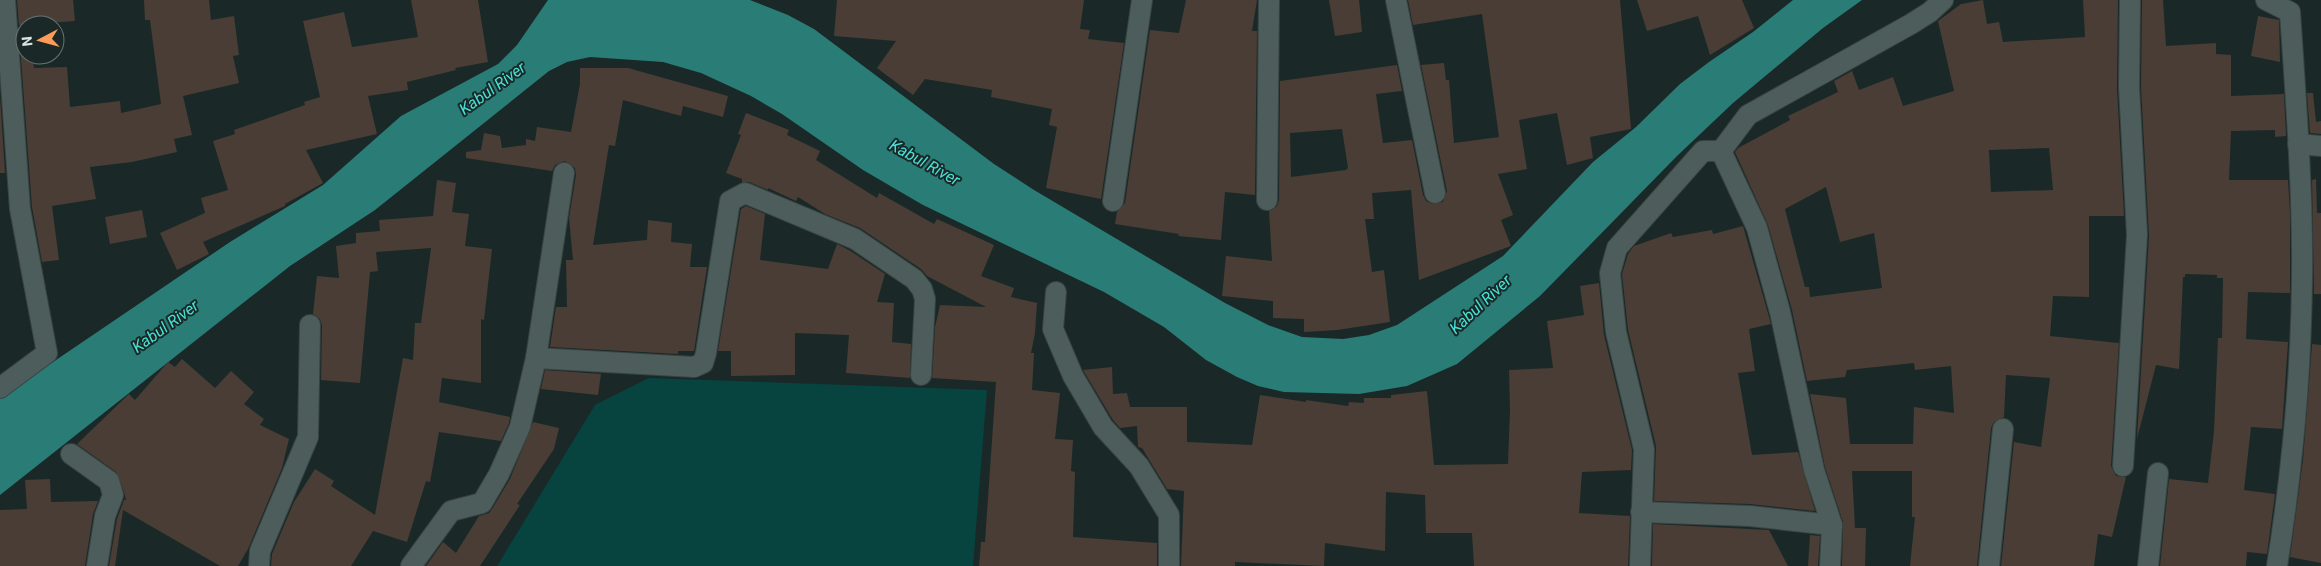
<svg xmlns="http://www.w3.org/2000/svg" width="2321" height="566" font-family="Roboto,sans-serif">
<rect width="100%" height="100%" fill="#1a2927"/>
<polygon fill="#07433f" points="649,378 987,390 973,566 497,566 595,405"/>
<polygon fill="#2a7c76" points="548,0 750,0 788,15 814,29 994,164 1034,190 1225,303 1268,325 1302,337 1343,339 1369,335 1397,325 1503,256 1593,162 1636,127 1680,84 1709,62 1753,32 1793,0 1862,0 1823,28 1733,103 1677,156 1540,296 1457,364 1407,386 1359,394 1284,392 1258,386 1237,377 1206,360 1164,327 1104,292 923,205 863,170 782,114 751,96 701,73 663,62 590,57 567,62 549,71 375,210 290,266 0,495 0,398 230,242 323,185 401,116 498,64 517,45"/>
<g fill="#493d36" fill-rule="evenodd">
<polygon points="17,0 73,0 75,21 19,25"/>
<polygon points="144,0 209,0 211,20 234,16 239,55 233,56 239,83 183,96 192,135 174,139 177,152 132,162 90,167 96,199 52,206 59,260 42,262 32,207 19,31 25,30 25,55 33,55 34,68 67,67 70,107 120,101 121,113 161,104 150,20 145,20"/>
<polygon points="411,0 478,0 488,62 455,68 456,70 407,82 408,90 368,96 377,134 306,150 323,183 285,204 285,206 203,242 209,254 177,270 160,233 205,213 201,198 228,190 213,141 235,134 234,130 305,105 304,102 320,97 303,21 344,12 352,47 418,37"/>
<polygon points="837,0 1084,0 1080,29 1090,30 1088,39 1124,43 1101,199 1046,188 1057,127 1049,125 1052,109 991,97 992,90 925,79 913,95 877,68 896,41 834,36"/>
<polygon points="1186,0 1257,0 1252,31 1257,31 1255,195 1225,192 1221,240 1178,236 1179,234 1115,224 1117,212 1125,203 1150,30 1179,33"/>
<polygon points="1329,0 1359,0 1362,32 1335,36"/>
<path d="M1408 0H1620L1631 129 1590 137 1593 158 1567 165 1557 113 1519 120 1527 169 1498 174 1513 215 1501 220 1511 246 1419 280 1411 190 1372 193 1374 219H1365L1372 272 1384 270 1390 322 1337 330 1304 332V319L1273 318V301L1222 296 1226 256 1272 261 1269 211 1277 206 1279 200 1280 81 1397 65 1402 91 1376 94 1383 143 1412 140 1423 195 1426 201 1432 204 1443 202 1447 191 1421 65 1444 63 1446 80H1449L1454 143 1499 137 1482 14 1413 25ZM1342 129 1348 168 1346 170 1291 177 1290 133Z"/>
<polygon points="1637,0 1742,0 1754,28 1710,55 1698,16 1647,31"/>
<path d="M1983 0 1987 24 1999 22 2003 42 2085 37 2083 0H2118L2117 88 2124 216H2089V297L2053 296 2050 336 2119 343 2111 466 2116 476 2126 477 2112 537 2098 534 2094 566H2001L2014 442 2041 447 2050 378 2006 375 2004 417 1994 422 1991 428 1977 566H1910L1915 517H1912V471H1852L1855 528H1866L1865 566H1842L1843 522 1825 467 1810 394 1846 398 1850 444H1913L1914 407 1954 413 1951 366 1915 370 1914 363 1847 370 1845 377 1807 381 1792 310 1768 225 1735 152 1738 148 1790 120 1788 116 1838 92 1834 81 1852 71 1859 90 1893 77 1903 106 1954 91 1938 21 1961 4ZM2049 148 2053 190 1991 192 1989 150ZM1826 187 1840 242 1874 233 1882 288 1810 297 1809 287H1805L1785 209Z"/>
<polygon points="2142,0 2163,0 2166,46 2216,43 2216,54 2231,55 2231,96 2284,94 2286,136 2275,137 2275,130 2231,131 2229,180 2288,180 2290,213 2290,293 2248,292 2246,339 2288,342 2282,429 2251,427 2244,490 2275,494 2267,554 2247,552 2246,566 2160,566 2169,479 2208,483 2214,431 2218,338 2222,338 2223,278 2217,278 2217,275 2185,274 2185,277 2183,277 2179,369 2156,365 2137,439 2149,236 2141,87"/>
<polygon points="2258,16 2279,20 2280,62 2251,56"/>
<polygon points="580,68 628,68 728,96 723,117 683,106 681,116 623,100 615,146 609,145 593,245 647,240 648,220 672,223 671,242 692,244 690,267 707,267 694,351 678,351 678,354 550,347 556,307 567,307 566,260 573,260 569,218 576,175 575,168 565,161 555,165 552,171 466,158 466,152 481,150 484,133 500,136 502,148 526,145 526,139 535,141 537,127 571,132 580,84"/>
<polygon points="2307,93 2313,93 2316,122 2321,121 2321,134 2310,133"/>
<polygon points="0,96 5,173 0,173"/>
<polygon points="746,113 789,130 787,135 820,151 816,160 877,198 879,193 934,224 937,219 994,245 981,276 1014,288 1011,297 1037,303 1035,333 1031,353 1034,353 1032,390 1060,393 1055,439 1073,440 1071,471 1075,472 1073,537 1157,543 1157,566 979,566 981,542 985,542 996,382 932,378 935,327 940,305 986,307 927,276 921,269 860,228 825,214 798,197 796,201 768,188 768,190 749,182 742,182 742,179 726,173 741,135 738,134"/>
<polygon points="2316,179 2317,213 2321,213 2321,294 2314,294 2312,180"/>
<polygon points="437,180 456,183 452,212 469,214 465,246 492,249 484,320 481,319 481,383 442,378 439,402 510,417 509,423 501,441 439,432 430,482 426,481 407,542 373,531 351,566 271,566 272,554 294,502 315,469 334,481 331,486 375,515 403,358 413,360 415,323 421,323 431,248 376,252 378,271 370,272 360,383 321,380 322,325 320,319 313,314 317,276 339,278 336,246 356,243 356,233 380,231 379,220 433,216"/>
<polygon points="746,206 765,214 760,260 828,269 837,244 849,250 885,274 877,302 894,303 892,342 911,344 910,378 846,373 849,335 795,333 795,375 731,376 731,351 718,351 741,209"/>
<polygon points="142,210 147,237 110,244 105,217"/>
<polygon points="1743,226 1771,324 1749,329 1755,371 1738,373 1752,455 1798,452 1815,511 1750,504 1654,501 1656,446 1628,330 1622,274 1628,254 1634,246 1671,233 1673,237 1712,230 1713,234"/>
<polygon points="1599,283 1604,335 1632,450 1631,470 1582,472 1579,513 1630,516 1628,566 1474,566 1472,533 1426,533 1425,495 1386,492 1385,551 1325,543 1324,566 1235,562 1235,566 1181,566 1184,491 1167,489 1142,448 1138,447 1137,426 1120,428 1113,420 1083,370 1112,367 1113,394 1127,393 1130,407 1187,407 1187,442 1252,445 1260,395 1306,402 1306,400 1348,406 1349,402 1364,403 1364,398 1391,398 1391,395 1427,391 1434,465 1508,464 1510,409 1509,370 1553,368 1547,321 1584,315 1580,286"/>
<polygon points="2312,344 2321,345 2321,563 2290,557 2303,460"/>
<polygon points="182,359 215,388 231,371 254,392 244,404 264,419 260,425 289,439 282,468 248,549 238,566 220,566 123,510 115,566 109,566 117,519 124,500 126,500 124,492 116,472 77,444 129,394 135,400 168,362 175,367"/>
<polygon points="545,370 601,374 598,395 541,389"/>
<polygon points="533,422 559,428 554,449 517,504 520,505 480,566 426,566 443,542 456,553 479,516 489,513 492,509 510,479"/>
<polygon points="50,479 51,502 98,501 93,514 85,566 0,566 0,510 27,509 25,480"/>
<polygon points="1653,524 1769,530 1788,566 1652,566"/>
<polygon points="1810,535 1820,536 1818,566 1808,566"/>
</g>
<g fill="none" stroke-linecap="round" stroke-linejoin="round">
<defs>
<g id="minor">
<polyline points="1396,0 1435,193"/>
<path d="M2266 0 2290 12C2296 101 2303 191 2302 280 2301 375 2292 472 2277 566"/>
<polyline points="2298,144 2321,146"/>
<polyline points="1721,151 1757,228 1780,312 1814,470 1832,525 1830,566"/>
<polyline points="1267,200 1269,0"/>
<polyline points="1113,201 1142,0"/>
<polyline points="1056,292 1053,329 1073,376 1103,427 1139,466 1169,515 1169,566"/>
<polyline points="536,358 694,367 703,363 706,353 730,201 745,193 855,239 914,279 922,289 925,299 921,375"/>
<polyline points="0,388 47,353 20,209 5,0"/>
<polyline points="71,454 109,481 113,495 105,516 97,566"/>
<polyline points="2123,466 2137,235 2129,87 2130,0"/>
<polyline points="1641,512 1750,516 1832,525"/>
<polyline points="259,566 260,551 308,437 310,325"/>
<polyline points="411,566 451,511 482,503 499,474 520,427 536,358 564,173"/>
<polyline points="1640,566 1644,449 1616,332 1610,273 1617,248 1703,151 1721,151 1748,115 1911,24 1930,12 1943,0"/>
<polyline points="1989,566 2003,429"/>
<polyline points="2148,566 2158,473"/>
</g>
</defs>
<use href="#minor" stroke="#384443" stroke-width="22"/>
<use href="#minor" stroke="#4d5d5c" stroke-width="20"/>
</g>
<g text-anchor="middle" stroke-width="4" stroke-linejoin="round" paint-order="stroke">
<g font-size="16" font-style="italic" fill="#47e2d8" stroke="#1a2927">
<text transform="translate(492 88) rotate(-36)" y="6">Kabul River</text>
<text transform="translate(925 162) rotate(29)" y="6">Kabul River</text>
<text transform="translate(1480 304) rotate(-43)" y="6">Kabul River</text>
<text transform="translate(165 326) rotate(-36)" y="6">Kabul River</text>
</g>
</g>
<g transform="translate(40 40) rotate(264)"><circle r="24" fill="#1a2927" stroke="#687473"/>
<path d="M0-4L9 19L0 12L-9 19Z" fill="#ff9b5a"/>
<text y="-8" font-size="14" font-weight="bold" text-anchor="middle" fill="#dce5e4">N</text>
</g>
</svg>
